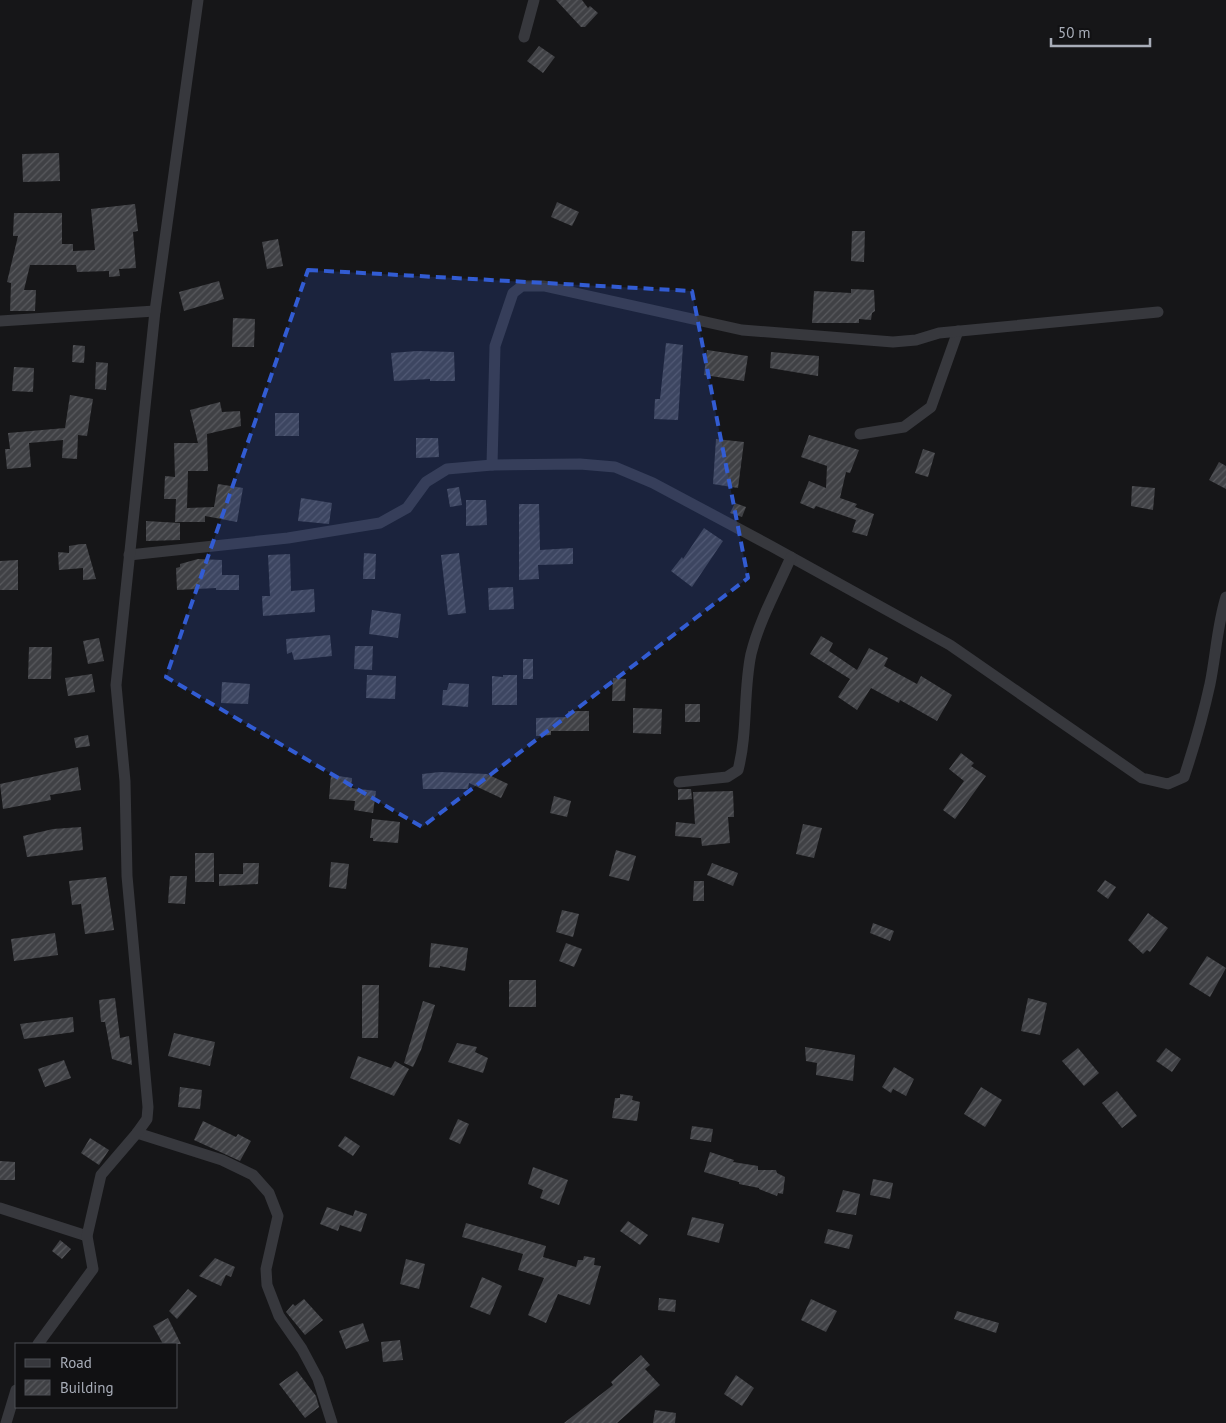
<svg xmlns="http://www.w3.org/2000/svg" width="1226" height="1423" font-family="'PT Sans',sans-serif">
<defs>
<pattern id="building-hatch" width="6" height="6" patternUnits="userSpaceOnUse" patternTransform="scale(1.25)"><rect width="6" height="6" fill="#404145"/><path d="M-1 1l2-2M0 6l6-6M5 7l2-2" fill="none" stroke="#595a5e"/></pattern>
</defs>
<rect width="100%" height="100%" fill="#161618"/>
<g fill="url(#building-hatch)">
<polygon points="556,0 582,0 588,8 590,6 598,13 585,27 581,27"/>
<polygon points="539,46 555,57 543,73 527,61"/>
<polygon points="59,153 60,181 23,182 22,154"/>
<polygon points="557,202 579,212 572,226 551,217"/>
<polygon points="135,204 138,231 133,232 136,268 119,269 120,276 109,277 109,271 77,272 76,265 30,265 24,290 36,290 35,311 10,311 11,283 7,282 18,236 13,236 14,213 62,213 62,244 73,244 73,251 95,250 91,209"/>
<polygon points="852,231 865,231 864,262 851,261"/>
<polygon points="278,239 283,266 267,269 262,242"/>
<polygon points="219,281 224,299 184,311 179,292"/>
<polygon points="851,289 874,290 875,311 872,313 871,320 859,319 859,323 812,323 814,291 851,293"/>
<polygon points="233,318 255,319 254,347 232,347"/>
<polygon points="666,343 683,345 678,420 654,419 655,399 660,399"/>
<polygon points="73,345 85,346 84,363 72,362"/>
<polygon points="707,350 748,356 744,381 704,375"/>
<polygon points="417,351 454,352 455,381 430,381 430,379 394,381 391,353"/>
<polygon points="771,352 819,356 818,376 770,368"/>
<polygon points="96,362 108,363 106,390 95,389"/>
<polygon points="14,367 34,368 33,392 12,391"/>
<polygon points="70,395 93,399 87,436 78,435 77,459 62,458 63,440 29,443 31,467 7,469 5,449 10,449 8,433 65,428"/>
<polygon points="220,402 222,412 240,411 241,426 207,434 208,471 188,471 187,508 214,507 218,484 243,488 237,522 205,516 205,522 175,522 176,499 164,499 165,476 175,477 174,443 198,443 190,410"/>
<rect x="275" y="413" width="24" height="23"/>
<polygon points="809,435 859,450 850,473 846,472 840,498 857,504 855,507 874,514 867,536 852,532 856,520 816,506 814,509 800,503 809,481 826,488 827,466 801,457"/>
<polygon points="416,438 438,438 439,457 416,458"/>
<polygon points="716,439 744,442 738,488 713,484"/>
<polygon points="923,449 935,453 928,477 915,473"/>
<polygon points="1219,462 1226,466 1226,489 1209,480"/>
<polygon points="1132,486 1155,488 1153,510 1131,506"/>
<polygon points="459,487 462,505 450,507 447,489"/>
<polygon points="301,498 332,503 329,524 298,521"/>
<polygon points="466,500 486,500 487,525 466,526"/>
<polygon points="735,503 746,507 742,517 730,513"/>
<polygon points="519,504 539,504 540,550 573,548 573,564 538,565 539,579 519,580"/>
<polygon points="146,521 180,523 180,540 146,541"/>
<polygon points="704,528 723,541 692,587 671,571 682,557 683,559"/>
<polygon points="81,544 86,544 96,579 83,580 83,568 59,570 58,552 69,553 69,546"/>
<polygon points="364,553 376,554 375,579 363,579"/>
<polygon points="459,553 466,613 448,615 441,555"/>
<polygon points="290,554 291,591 314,589 315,612 263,616 262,596 270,596 268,555"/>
<polygon points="198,559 222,560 222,575 239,575 239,590 216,590 216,588 177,590 176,568 180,567 180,564"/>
<polygon points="18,560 18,590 0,590 0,561"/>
<polygon points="513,587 514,609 489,610 488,588"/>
<polygon points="372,610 401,614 398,638 369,634"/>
<polygon points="330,635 332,656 294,660 292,652 287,654 286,639"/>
<polygon points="821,636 833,643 829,651 857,670 869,648 888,658 884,666 917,684 921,676 952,695 937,721 900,700 899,703 871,688 857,710 838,697 850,679 810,654"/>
<polygon points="99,638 104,661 88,664 83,641"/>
<polygon points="355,646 373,646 372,670 354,669"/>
<polygon points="29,647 52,647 51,679 28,679"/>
<rect x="523" y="659" width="10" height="20"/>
<polygon points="92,674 95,692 68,696 65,678"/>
<polygon points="367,675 396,676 395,699 366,698"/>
<polygon points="503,675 517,675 517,705 492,705 492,676 503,677"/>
<polygon points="613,678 626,679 625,701 612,701"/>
<polygon points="222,682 250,684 248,704 221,703"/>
<polygon points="449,683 469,684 468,707 442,705 443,690 447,690"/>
<rect x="685" y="704" width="15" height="18"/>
<polygon points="633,708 662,709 661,734 633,733"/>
<polygon points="568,711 589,711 589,731 551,731 551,735 536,736 536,718 568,717"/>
<polygon points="88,735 90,746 76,748 74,738"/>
<polygon points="961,753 974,763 971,766 986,776 955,819 943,810 964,781 949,769"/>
<polygon points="78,767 81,790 50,795 51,800 3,809 0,784"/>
<polygon points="440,772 487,774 508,784 501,798 469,783 468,789 423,789 422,774"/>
<polygon points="331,775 352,778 351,788 376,791 373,813 354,810 355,801 329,799"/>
<polygon points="678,789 691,789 692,799 678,800"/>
<polygon points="733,791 734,817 728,817 730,843 702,846 701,838 675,836 676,822 695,824 693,792"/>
<polygon points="554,796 571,801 567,817 550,813"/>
<polygon points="372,819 400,822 398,843 373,841 373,838 370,838"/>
<polygon points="803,824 822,828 814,858 796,854"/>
<polygon points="81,827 83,850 27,857 23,836 53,829"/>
<polygon points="616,850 636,856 629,881 609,876"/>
<rect x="195" y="853" width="19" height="29"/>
<polygon points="331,862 349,864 346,889 329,887"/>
<polygon points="243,863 259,863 258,884 219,886 219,874 243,874"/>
<polygon points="712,863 738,873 733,886 707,875"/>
<polygon points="170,876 187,876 185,904 168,903"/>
<polygon points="106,877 114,930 85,934 81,904 72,905 69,881"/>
<polygon points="1105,880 1116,887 1108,899 1097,891"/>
<polygon points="694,881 704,881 704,901 693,901"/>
<polygon points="562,910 579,914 573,937 556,932"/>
<polygon points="1148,913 1168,928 1150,952 1147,950 1143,954 1128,940"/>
<polygon points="873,923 894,931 890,941 870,933"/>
<polygon points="55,933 58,955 14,961 11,939"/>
<polygon points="431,943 468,948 465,971 440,966 440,968 429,967"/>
<polygon points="566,943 582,949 574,967 559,961"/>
<polygon points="1207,956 1226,968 1210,997 1189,984"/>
<rect x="509" y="980" width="27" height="27"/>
<polygon points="362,985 379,985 378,1038 362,1038"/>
<polygon points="115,998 120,1038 129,1036 132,1065 112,1059 105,1022 101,1022 99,1000"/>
<polygon points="1028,998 1047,1003 1040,1035 1021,1031"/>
<polygon points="423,1001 435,1005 421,1050 413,1067 404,1063"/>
<polygon points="73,1017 74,1032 24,1039 20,1024"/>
<polygon points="174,1033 215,1042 210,1066 168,1056"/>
<polygon points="457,1043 477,1047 475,1052 488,1058 483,1073 448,1062"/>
<polygon points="805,1047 855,1055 853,1081 816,1075 817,1063 806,1061"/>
<polygon points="1078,1048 1099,1073 1084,1086 1062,1061"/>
<polygon points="1166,1048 1181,1059 1172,1072 1156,1061"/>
<polygon points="358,1056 391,1068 395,1061 409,1069 394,1096 350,1078"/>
<polygon points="64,1060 71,1078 45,1087 38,1069"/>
<polygon points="894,1067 914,1079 906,1096 893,1089 891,1093 882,1087"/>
<polygon points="180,1087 202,1090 200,1109 178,1107"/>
<polygon points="981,1087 1002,1100 985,1127 964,1114"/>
<polygon points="1117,1091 1137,1116 1122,1128 1102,1103"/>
<polygon points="620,1094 633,1096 632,1100 640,1102 637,1121 612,1118 615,1098 620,1098"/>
<polygon points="458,1119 469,1124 460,1144 449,1139"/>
<polygon points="203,1121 236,1137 238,1134 251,1141 240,1161 194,1140"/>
<polygon points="692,1126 713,1129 711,1142 690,1139"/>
<polygon points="345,1136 360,1146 353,1156 338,1146"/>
<polygon points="90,1138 109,1150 99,1165 81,1153"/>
<polygon points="710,1152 734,1160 733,1162 758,1166 758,1170 776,1170 777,1173 785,1177 783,1194 778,1193 777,1196 759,1189 759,1188 739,1184 739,1182 704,1172"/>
<polygon points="0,1161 15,1162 15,1180 0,1180"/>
<polygon points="533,1167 568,1180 559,1205 540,1198 543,1190 528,1184"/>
<polygon points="873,1179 893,1183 890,1199 870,1195"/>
<polygon points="843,1190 860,1194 856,1215 836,1212"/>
<polygon points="327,1207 353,1216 355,1210 367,1214 361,1232 340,1225 338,1231 320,1224"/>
<polygon points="692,1217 724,1224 719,1243 687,1235"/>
<polygon points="628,1221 648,1235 640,1245 620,1231"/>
<polygon points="466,1223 546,1246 543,1257 576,1267 578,1260 583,1260 584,1256 595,1258 594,1265 601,1266 590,1305 558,1294 546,1323 528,1315 544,1278 518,1270 523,1254 462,1237"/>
<polygon points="828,1229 853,1235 849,1249 824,1243"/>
<polygon points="60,1240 71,1249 62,1259 52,1251"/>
<polygon points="215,1258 235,1267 231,1277 226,1275 221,1286 199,1276"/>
<polygon points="406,1259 425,1264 419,1289 400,1284"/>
<polygon points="482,1277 502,1286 490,1315 470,1307"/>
<polygon points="188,1289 197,1296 177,1319 169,1311"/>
<polygon points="659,1298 676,1300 675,1312 658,1310"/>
<polygon points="304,1299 323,1320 305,1335 286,1312 293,1304 295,1306"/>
<polygon points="811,1299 837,1311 826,1332 801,1320"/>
<polygon points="957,1311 999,1323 996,1333 954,1319"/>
<polygon points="168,1318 181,1344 163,1344 153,1326"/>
<polygon points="363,1323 369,1341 346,1349 339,1331"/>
<polygon points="400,1340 403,1360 383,1362 381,1342"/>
<polygon points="641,1355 650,1365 645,1369 660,1385 617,1423 564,1423 613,1385 611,1382"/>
<polygon points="297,1371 316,1396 319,1407 305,1418 279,1384"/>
<polygon points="736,1375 754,1388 742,1406 724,1394"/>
<polygon points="655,1410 676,1413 675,1423 653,1423"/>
</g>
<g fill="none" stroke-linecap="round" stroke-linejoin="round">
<g stroke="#37383d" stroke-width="11">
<polyline points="524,37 534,0"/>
<polyline points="0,321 155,311"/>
<polyline points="860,434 904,427 931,407 958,331"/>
<polyline points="492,465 495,346 513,293 522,286 544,286 742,330 893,342 916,340 939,333 1158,312"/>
<path d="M129 555 288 538 380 523 407 508 426 482 447 469 492 465 580 464 615 467 653 483 771 546 950 645 1142 778 1168 784 1184 777C1194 747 1203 716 1210 684 1216 655 1217 626 1226 597"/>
<path d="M679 782 727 777 738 770C748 732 743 692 751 654 759 621 777 589 791 557"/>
<polyline points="137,1133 222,1160 253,1175 269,1193 278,1216 266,1269 267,1285 279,1316 302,1349 318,1379 332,1423"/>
<polyline points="0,1208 87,1236"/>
<polyline points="38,1344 93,1269 87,1236 101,1175 137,1133 147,1119 148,1107 127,876 125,781 116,685 155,311 198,0"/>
<polyline points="6,1423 16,1390"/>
</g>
</g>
<path fill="#325cd3" fill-opacity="0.2" stroke="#325cd3" stroke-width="4" stroke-dasharray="10 6" stroke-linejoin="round" d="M308 270 692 291 748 578 422 827 166 677Z"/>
<rect x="15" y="1343" width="162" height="65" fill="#111113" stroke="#4d4f55"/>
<rect x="25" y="1359" width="25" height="8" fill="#37383d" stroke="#4d4f55"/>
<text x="60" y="1368" font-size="15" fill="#a8adb8">Road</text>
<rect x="25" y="1380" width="25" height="15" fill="url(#building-hatch)" stroke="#4d4f55"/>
<text x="60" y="1393" font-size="15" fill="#a8adb8">Building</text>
<path d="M1051 38v8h99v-8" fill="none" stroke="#a8adb8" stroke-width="2.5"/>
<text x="1058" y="38" font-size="15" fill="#a8adb8" stroke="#111113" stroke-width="4" paint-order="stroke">50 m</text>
</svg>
